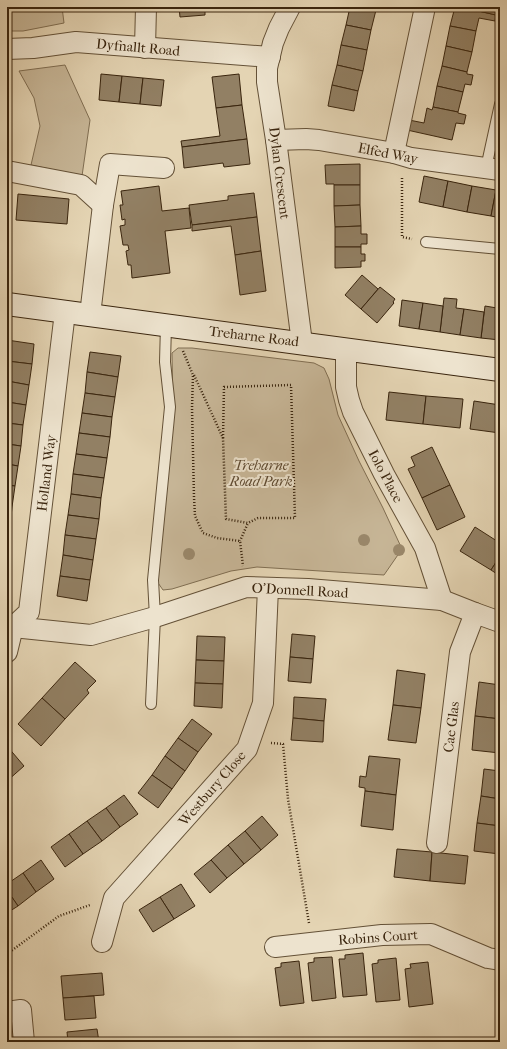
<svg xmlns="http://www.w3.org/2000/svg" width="507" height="1049" font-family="'IM FELL French Canon',serif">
<rect width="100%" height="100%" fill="#e4d4b3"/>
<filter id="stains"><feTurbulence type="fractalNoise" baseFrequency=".005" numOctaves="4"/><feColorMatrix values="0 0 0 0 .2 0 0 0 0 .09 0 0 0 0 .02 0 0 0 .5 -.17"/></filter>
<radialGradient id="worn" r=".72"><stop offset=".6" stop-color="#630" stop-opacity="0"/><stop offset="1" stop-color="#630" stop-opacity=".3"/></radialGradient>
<g fill="#c7b697" stroke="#806e52">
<polygon points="7,7 62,7 64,23 23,31 7,31"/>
<polygon points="65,65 90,120 82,176 31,165 40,126 34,98 19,71"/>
<polygon points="178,348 192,348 314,363 324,368 329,379 338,415 359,461 383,508 402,549 384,575 257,567 231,571 172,589 163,590 156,580 173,410 172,353"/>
</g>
<g fill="#928064" stroke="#3a250e">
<polygon points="179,7 205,7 205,15 180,17"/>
<polygon points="350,7 361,7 376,10 371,30 346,25"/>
<polygon points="455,7 461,7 496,15 495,21 479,18 476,31 450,26"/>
<polygon points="461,7 486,7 498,9 496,15"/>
<polygon points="346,25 371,30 367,50 341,45"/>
<polygon points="450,26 476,31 472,52 446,46"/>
<polygon points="341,45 367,50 363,71 337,65"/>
<polygon points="446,46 472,52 467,72 442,66"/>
<polygon points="337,65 363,71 358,91 332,85"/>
<polygon points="442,66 467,72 467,74 473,75 471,85 465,84 463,92 437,86"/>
<polygon points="101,74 122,76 119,102 99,100"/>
<polygon points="239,74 242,105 216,108 212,77"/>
<polygon points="122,76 143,78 140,104 119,102"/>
<polygon points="143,78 164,80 161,106 140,104"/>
<polygon points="332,85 358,91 354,111 328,106"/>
<polygon points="437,86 463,92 458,112 433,107"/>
<polygon points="242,105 247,139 182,147 181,141 220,136 216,108"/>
<polygon points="433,107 458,112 458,113 466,115 464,124 456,123 452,140 407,130 409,120 424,123 427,108 432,110"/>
<polygon points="247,139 250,164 224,167 223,163 184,168 182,147"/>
<polygon points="360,164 360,185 334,185 334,184 326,184 325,165"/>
<polygon points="424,176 448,181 443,207 419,202"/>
<polygon points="448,181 472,186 467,212 443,207"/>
<polygon points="334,185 360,185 360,205 334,206"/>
<polygon points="159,186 162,211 189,208 191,228 165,231 170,273 132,278 131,265 128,265 126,251 129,250 128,245 123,245 120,226 125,225 125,219 122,220 120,205 123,205 121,191"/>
<polygon points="472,186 496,190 491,216 467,212"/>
<polygon points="496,190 500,191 500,218 491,216"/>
<polygon points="254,193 257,217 192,225 189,205 228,200 228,196"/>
<polygon points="18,194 69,199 67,224 16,220"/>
<polygon points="360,205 361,226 335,227 334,206"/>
<polygon points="257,217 261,251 235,255 231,226 192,231 192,225"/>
<polygon points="361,226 361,234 367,234 367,244 361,244 361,247 335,247 335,227"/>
<polygon points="335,247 361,247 361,254 365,254 365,261 361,261 361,267 335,268"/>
<polygon points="261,251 266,291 240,295 235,255"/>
<polygon points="362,275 378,289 361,309 345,295"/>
<polygon points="380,287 395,299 393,302 394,303 377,323 361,309"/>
<polygon points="444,298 457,299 456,308 464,309 460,335 440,332"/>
<polygon points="402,300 423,303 419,329 399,326"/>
<polygon points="423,303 443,306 440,332 419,329"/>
<polygon points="485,306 497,308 496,313 500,313 500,340 481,338"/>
<polygon points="464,309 484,312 481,338 460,335"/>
<polygon points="7,340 34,344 32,364 7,361"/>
<polygon points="90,352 121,356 118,377 87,372"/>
<polygon points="7,361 32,364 29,385 7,381"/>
<polygon points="87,372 118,377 115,397 85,393"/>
<polygon points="7,381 29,385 26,405 7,402"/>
<polygon points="389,392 426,396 423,424 386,420"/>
<polygon points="85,393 115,397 112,417 82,413"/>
<polygon points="426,396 463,399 460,428 423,424"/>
<polygon points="474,401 500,405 500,433 470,429"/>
<polygon points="7,402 26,405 23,425 7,423"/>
<polygon points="82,413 112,417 110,437 79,433"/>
<polygon points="7,423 23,425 21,446 7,444"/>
<polygon points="79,433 110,437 107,458 76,454"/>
<polygon points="7,444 21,446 18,466 7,464"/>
<polygon points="432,447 450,485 422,498 408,469 415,466 411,457"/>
<polygon points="76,454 107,458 104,478 73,474"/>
<polygon points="7,464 18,466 15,486 7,485"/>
<polygon points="73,474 104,478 101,498 71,494"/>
<polygon points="7,485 15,486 12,507 7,506"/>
<polygon points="450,485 465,517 437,530 422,498"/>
<polygon points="71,494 101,498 99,519 68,515"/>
<polygon points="7,506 12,507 10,527 7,527"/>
<polygon points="68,515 99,519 96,539 65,535"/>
<polygon points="475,527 500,543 500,556 491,570 460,551"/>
<polygon points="65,535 96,539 93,560 63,555"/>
<polygon points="63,555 93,560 90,580 60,576"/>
<polygon points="500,556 500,576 491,570"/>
<polygon points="60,576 90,580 87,601 57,596"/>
<polygon points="292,634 315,636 313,659 290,657"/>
<polygon points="197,636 225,637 224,661 196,660"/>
<polygon points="290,657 313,659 311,683 288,681"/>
<polygon points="196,660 224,661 223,684 195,683"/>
<polygon points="75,662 96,681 87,690 89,693 65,719 42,698"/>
<polygon points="397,670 425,674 421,708 393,705"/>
<polygon points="479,682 500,685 500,719 475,716"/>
<polygon points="195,683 223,684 222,708 194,706"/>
<polygon points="294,697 326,699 324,721 293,718"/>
<polygon points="42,698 65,719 41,746 18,724"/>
<polygon points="393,705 421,708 416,743 388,740"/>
<polygon points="475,716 500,719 500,753 472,750"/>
<polygon points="293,718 324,721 323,742 291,740"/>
<polygon points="192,719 212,734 198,752 178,738"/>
<polygon points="178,738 198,752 185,771 165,756"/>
<polygon points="7,746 24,766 7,781"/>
<polygon points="165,756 185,771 172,789 152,775"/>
<polygon points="369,756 400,759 396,795 365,791 365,788 359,787 360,776 366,777"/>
<polygon points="484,769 500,771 500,799 481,796"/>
<polygon points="152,775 172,789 158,808 138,793"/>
<polygon points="365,791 396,795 393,830 361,826"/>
<polygon points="124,795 138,814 120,827 106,808"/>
<polygon points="481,796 500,799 500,826 477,823"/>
<polygon points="106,808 120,827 102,841 87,821"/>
<polygon points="262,816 278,835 261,850 245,831"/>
<polygon points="87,821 102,841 83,854 69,834"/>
<polygon points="477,823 500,826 500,854 474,851"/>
<polygon points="245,831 261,850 244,864 228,845"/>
<polygon points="69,834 83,854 65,867 51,847"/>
<polygon points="228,845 244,864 227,878 211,860"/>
<polygon points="397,849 432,852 430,881 394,877"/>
<polygon points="432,852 468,856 465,884 430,881"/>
<polygon points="41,860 54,879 36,892 23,873"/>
<polygon points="211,860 227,878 210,893 194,874"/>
<polygon points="23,873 36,892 18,906 7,890 7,884"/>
<polygon points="181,884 195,906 174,919 160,897"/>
<polygon points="7,890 18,906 7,913"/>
<polygon points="160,897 174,919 153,932 139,910"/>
<polygon points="363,953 367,995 343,997 339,959 345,959 345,955"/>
<polygon points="332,957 336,998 312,1001 308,963 314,962 314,958"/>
<polygon points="396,958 400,1000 376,1002 372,964 378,963 378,960"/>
<polygon points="299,961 304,1003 280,1006 275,968 281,967 281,963"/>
<polygon points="428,962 433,1004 409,1007 405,969 411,968 410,964"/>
<polygon points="102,973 104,995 63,998 61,976"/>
<polygon points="94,996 96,1018 65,1020 63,998"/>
<polygon points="97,1029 99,1042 68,1042 67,1032"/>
</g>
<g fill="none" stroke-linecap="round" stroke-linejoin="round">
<defs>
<g id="lane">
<polyline points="486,168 500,104"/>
<polyline points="426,242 500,249"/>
<polyline points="151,704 155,617 153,580 170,407 165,362 166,325"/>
</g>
<g id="street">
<polyline points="290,7 279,28 273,43 267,68 267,82 276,140 302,343"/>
<polyline points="145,48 146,7"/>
<polyline points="7,49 33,48 76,42 270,57"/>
<polyline points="276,140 306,139 319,140 394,153 411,158 500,170"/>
<polyline points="394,153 425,7"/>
<polyline points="7,171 81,185 103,205 110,164 164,168"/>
<polyline points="90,315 103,205"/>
<polyline points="346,349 346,387 349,400 353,412 384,474 425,548 442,600"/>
<polyline points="7,626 13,627 91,635 155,617 246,587 308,589 442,600 475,613 500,622"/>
<polyline points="7,652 13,627 29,612 65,312"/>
<polyline points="437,843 460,652 475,613"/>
<polyline points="102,942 114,898 247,749 263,703 268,588"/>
<polyline points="275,947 382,935 431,934 488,958 500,960"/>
<polyline points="7,1012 21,1010 24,1042"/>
</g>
<polyline id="secondary" points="7,304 500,370"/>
</defs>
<use href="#lane" stroke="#645137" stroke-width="12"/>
<use href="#street" stroke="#645137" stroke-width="22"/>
<use href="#secondary" stroke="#3a250e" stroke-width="24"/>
<g stroke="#3a250e" stroke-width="2.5" stroke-dasharray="1 2" stroke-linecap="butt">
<polyline points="402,178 402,237 412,239"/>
<polyline points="183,351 193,375 192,408 194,497 195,516 203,533 217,538 240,541 243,566"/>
<polyline points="194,375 223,438 226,519 248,523 240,541"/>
<polyline points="223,438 224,387 291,385 295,518 258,518 248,523"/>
<polyline points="271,743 283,744 288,799 309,923"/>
<polyline points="7,954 59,916 90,905"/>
</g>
<use href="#lane" stroke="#ede3ce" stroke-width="10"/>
<use href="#street" stroke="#ede3ce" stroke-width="20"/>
<use href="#secondary" stroke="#ede3ce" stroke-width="22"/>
</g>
<g fill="#9a886b">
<circle cx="364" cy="540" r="6"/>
<circle cx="399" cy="550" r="6"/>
<circle cx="189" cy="554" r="6"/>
</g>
<g text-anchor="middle" stroke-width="4" stroke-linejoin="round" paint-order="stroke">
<g font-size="14" fill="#3a250e" stroke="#ede3ce">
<text transform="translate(138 47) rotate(5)" y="5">Dyfnallt Road</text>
<text transform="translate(388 153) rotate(11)" y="5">Elfed Way</text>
<text transform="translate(280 173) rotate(83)" y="5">Dylan Crescent</text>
<text transform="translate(254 336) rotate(7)" y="5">Treharne Road</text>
<text transform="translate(46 473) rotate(-83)" y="5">Holland Way</text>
<text transform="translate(386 476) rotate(62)" y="5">Iolo Place</text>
<text transform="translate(300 590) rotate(3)" y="5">O'Donnell Road</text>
<text transform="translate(451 727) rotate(-83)" y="5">Cae Glas</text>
<text transform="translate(212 788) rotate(-49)" y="5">Westbury Close</text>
<text transform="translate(378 937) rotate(-4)" y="5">Robins Court</text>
</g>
<g font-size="14" font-style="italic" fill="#5d4930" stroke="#ede3ce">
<text x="261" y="470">Treharne<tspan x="261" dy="16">Road Park</tspan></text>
</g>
</g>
<rect width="507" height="1049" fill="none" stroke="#e4d4b3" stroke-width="24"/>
<rect x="8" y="8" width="491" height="1033" fill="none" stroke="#3a250e" stroke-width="2"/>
<rect x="12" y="12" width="483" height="1025" fill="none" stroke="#3a250e"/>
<rect width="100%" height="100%" filter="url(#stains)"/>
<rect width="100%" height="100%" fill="url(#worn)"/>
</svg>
